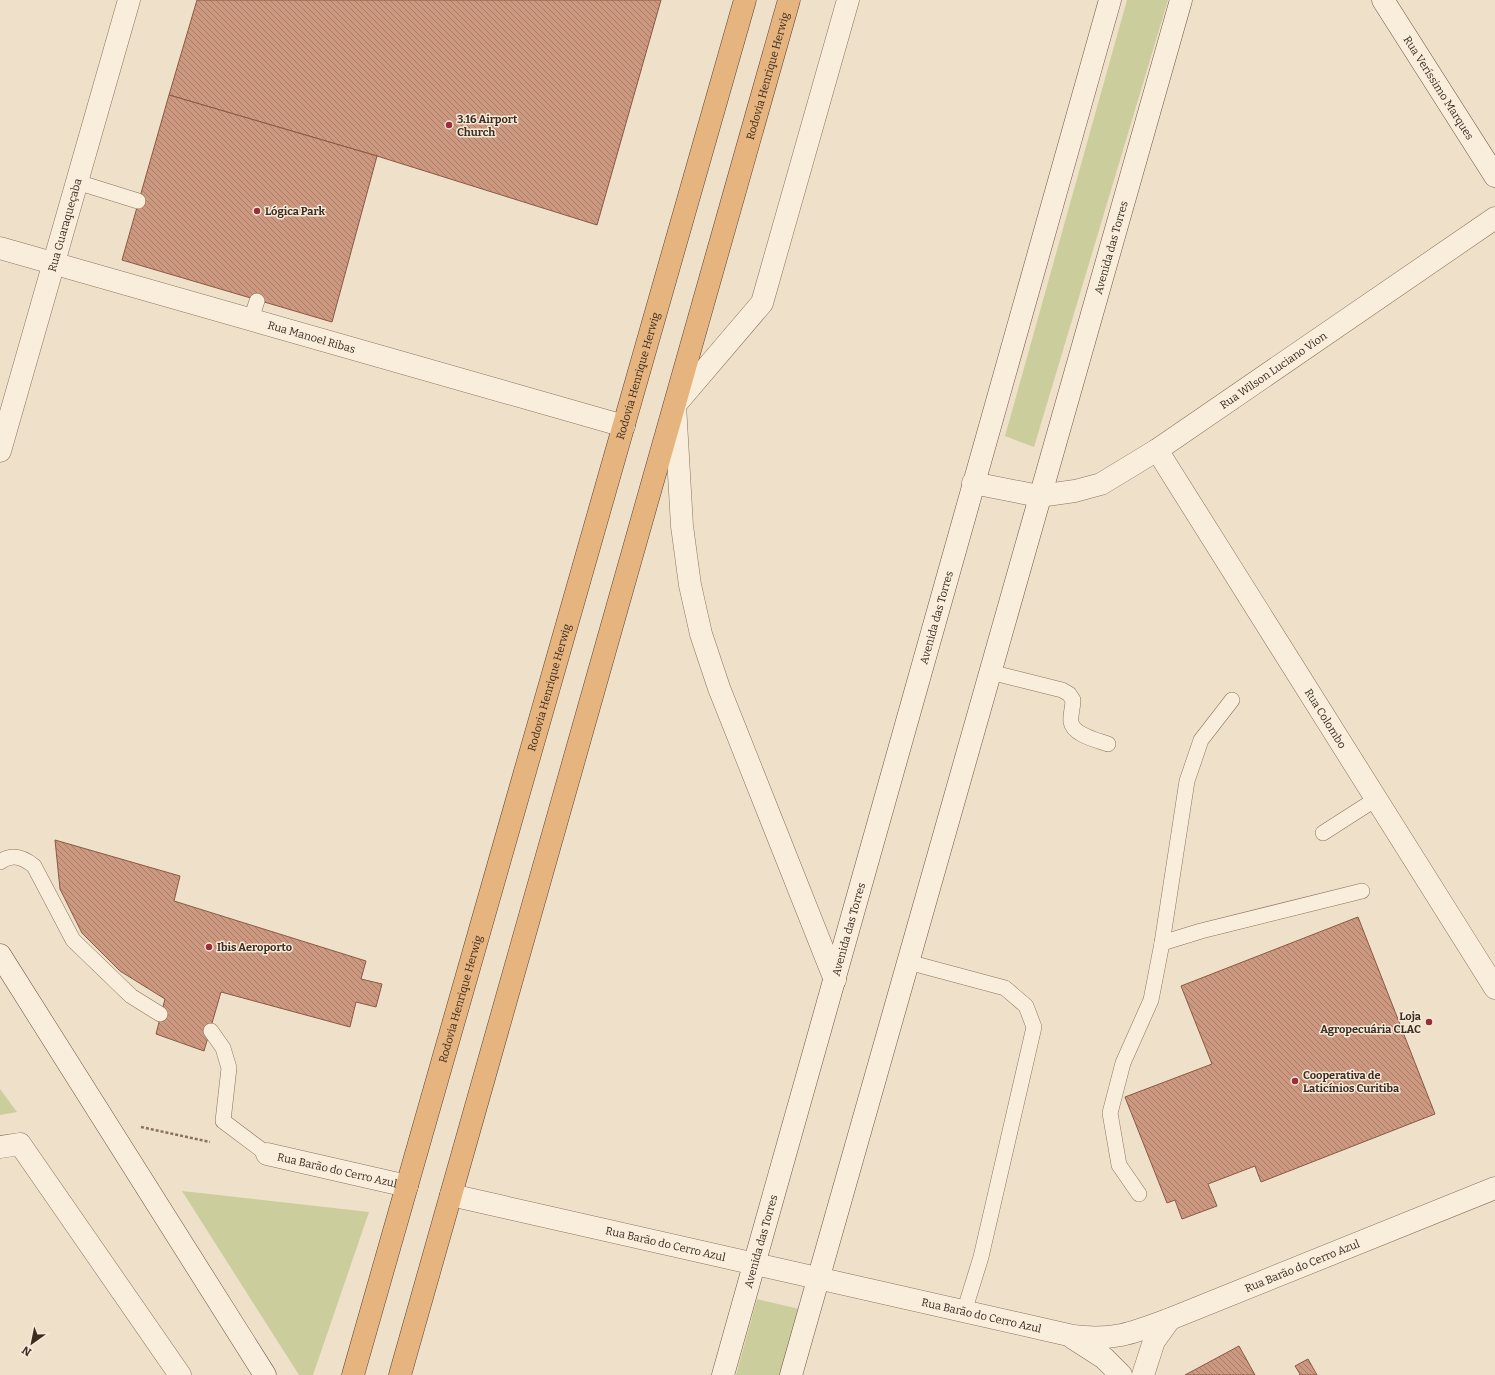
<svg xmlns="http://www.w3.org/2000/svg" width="1495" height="1375" font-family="Bitter,serif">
<defs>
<pattern id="building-back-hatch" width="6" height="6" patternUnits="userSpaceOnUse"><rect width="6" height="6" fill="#cc9880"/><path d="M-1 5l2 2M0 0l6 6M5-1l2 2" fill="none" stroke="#a77c68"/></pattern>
</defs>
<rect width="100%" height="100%" fill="#eee0c9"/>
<g fill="#cccd9c">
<polygon points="1127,0 1168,0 1034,447 1005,436"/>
<polygon points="0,1089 17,1112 0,1115"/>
<polygon points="182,1191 369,1212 313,1375 299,1375"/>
<polygon points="757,1299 799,1309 781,1375 736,1375"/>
</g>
<g fill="url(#building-back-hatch)" stroke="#8a5944">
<polygon points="197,0 661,0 597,225 377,156 169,95"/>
<polygon points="169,95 377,156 332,322 122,260"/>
<polygon points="55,840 180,876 174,901 366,961 361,979 382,984 376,1007 356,1002 350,1027 221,992 204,1051 156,1034 165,999 120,971 82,933 60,889"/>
<polygon points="1358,917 1435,1114 1261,1182 1255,1166 1208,1184 1217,1206 1182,1219 1175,1200 1167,1203 1125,1097 1212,1064 1181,986"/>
<polygon points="1239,1346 1255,1375 1185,1375"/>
<polygon points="1308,1359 1317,1375 1299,1375 1300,1374 1295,1366"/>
</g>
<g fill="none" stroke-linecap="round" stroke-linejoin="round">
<defs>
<g id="service">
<polyline points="77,182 138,201"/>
<polyline points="251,319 257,301"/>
<path d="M990 672 1062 690 1069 694 1073 700C1073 707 1070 716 1071 722 1073 735 1097 740 1108 744"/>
<polyline points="1323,833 1376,799"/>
<path d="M0 862C12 853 23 857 34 866L73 940 131 996 160 1014"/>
<polyline points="1162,943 1187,781 1201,740 1232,700"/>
<polyline points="908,962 1005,988 1026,1006 1034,1027 981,1257 964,1312"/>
<polyline points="211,1031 223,1048 229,1068 223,1121 267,1154"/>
<polyline points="1139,1194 1119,1165 1110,1113 1123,1063 1151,1000 1162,943 1201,931 1362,891"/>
</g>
<g id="minor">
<path id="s1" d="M0 248 624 426"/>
<path id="s2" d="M1157 450 1495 988"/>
<path id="s3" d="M973 483 1039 496 1075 491 1101 484 1157 450 1495 218"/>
<polyline points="835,980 719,688 701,634 690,585 682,526 675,405 762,303 848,0"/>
<polyline points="0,1147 20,1144 180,1375"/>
<path id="s4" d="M267 1154 407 1186"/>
</g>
<g id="tertiary">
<path id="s5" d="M0 451 129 0"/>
<path id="s6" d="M451 1195 1073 1336C1114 1341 1133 1333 1170 1319L1495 1188"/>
<polyline points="1073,1338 1104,1358 1121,1375"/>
<polyline points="1143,1375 1154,1341 1170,1319"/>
</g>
<g id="secondary">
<path id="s7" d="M1383 0 1495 176"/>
<polyline points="0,955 265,1375"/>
<path id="s8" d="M723 1375 1110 0"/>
<path id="s9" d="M791 1375 1181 0"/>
</g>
<g id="trunk">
<path id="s10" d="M353 1375 745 0"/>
<path id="s11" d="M400 1375 789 0"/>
</g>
</defs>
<use href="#service" stroke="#8b715e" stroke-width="16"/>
<use href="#minor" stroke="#8b715e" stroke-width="23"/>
<use href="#tertiary" stroke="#8b715e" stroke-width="23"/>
<use href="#secondary" stroke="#6d5241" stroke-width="23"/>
<use href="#trunk" stroke="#594031" stroke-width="23"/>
<polyline stroke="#8b715e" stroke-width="2.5" stroke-dasharray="3 2" stroke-linecap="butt" points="141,1127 210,1142"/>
<use href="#service" stroke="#f9eedc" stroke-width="15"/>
<use href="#minor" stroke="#f9eedc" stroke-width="22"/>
<use href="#tertiary" stroke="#f9eedc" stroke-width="22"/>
<use href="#secondary" stroke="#f9eedc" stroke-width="22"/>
<use href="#trunk" stroke="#e6b47f" stroke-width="22"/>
</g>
<g fill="#992e39" stroke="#f6ead9" stroke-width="1.5">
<circle cx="449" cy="125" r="4"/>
<circle cx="257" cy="211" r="4"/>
<circle cx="209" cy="947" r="4"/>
<circle cx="1429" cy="1022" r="4"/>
<circle cx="1295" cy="1081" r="4"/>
</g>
<g text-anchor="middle" stroke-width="3" stroke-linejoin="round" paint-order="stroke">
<g font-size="11" fill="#3b2b21" stroke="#f6ead9">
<text dy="4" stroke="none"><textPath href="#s11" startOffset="1350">Rodovia Henrique Herwig</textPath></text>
<text dy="4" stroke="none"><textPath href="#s7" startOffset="104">Rua Veríssimo Marques</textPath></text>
<text dy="4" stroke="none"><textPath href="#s5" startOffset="235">Rua Guaraqueçaba</textPath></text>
<text dy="4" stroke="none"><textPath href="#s9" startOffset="1172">Avenida das Torres</textPath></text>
<text dy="4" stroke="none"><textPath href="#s1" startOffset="324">Rua Manoel Ribas</textPath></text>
<text dy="4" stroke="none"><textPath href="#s3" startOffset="337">Rua Wilson Luciano Vion</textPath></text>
<text dy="4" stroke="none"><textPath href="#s10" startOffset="1039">Rodovia Henrique Herwig</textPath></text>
<text dy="4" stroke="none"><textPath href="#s8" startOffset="787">Avenida das Torres</textPath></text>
<text dy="4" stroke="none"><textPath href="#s10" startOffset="715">Rodovia Henrique Herwig</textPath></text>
<text dy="4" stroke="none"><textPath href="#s2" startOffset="317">Rua Colombo</textPath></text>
<text dy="4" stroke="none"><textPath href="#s8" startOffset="463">Avenida das Torres</textPath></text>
<text dy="4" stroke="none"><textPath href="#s10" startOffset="391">Rodovia Henrique Herwig</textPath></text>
<text dy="4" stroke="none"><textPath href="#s4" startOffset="72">Rua Barão do Cerro Azul</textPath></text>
<text dy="4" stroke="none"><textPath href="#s8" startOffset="139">Avenida das Torres</textPath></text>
<text dy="4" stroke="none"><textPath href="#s6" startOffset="220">Rua Barão do Cerro Azul</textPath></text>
<text dy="4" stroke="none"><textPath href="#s6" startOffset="880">Rua Barão do Cerro Azul</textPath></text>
<text dy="4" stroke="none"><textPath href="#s6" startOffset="544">Rua Barão do Cerro Azul</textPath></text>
</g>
<g font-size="11" font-weight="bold" fill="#3b2b21" stroke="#f6ead9" text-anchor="start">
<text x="457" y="123">3.16 Airport<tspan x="457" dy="13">Church</tspan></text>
<text x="265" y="215">Lógica Park</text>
<text x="217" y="951">Ibis Aeroporto</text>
<text x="1421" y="1020" text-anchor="end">Loja<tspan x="1421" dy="13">Agropecuária CLAC</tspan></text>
<text x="1303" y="1079">Cooperativa de<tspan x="1303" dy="13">Laticínios Curitiba</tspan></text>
</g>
</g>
<g transform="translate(32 1343) rotate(213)" stroke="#f6ead9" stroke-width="3" paint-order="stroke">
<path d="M0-3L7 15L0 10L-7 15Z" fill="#3b2b21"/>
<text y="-6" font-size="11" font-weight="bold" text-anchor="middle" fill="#3b2b21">N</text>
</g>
</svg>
